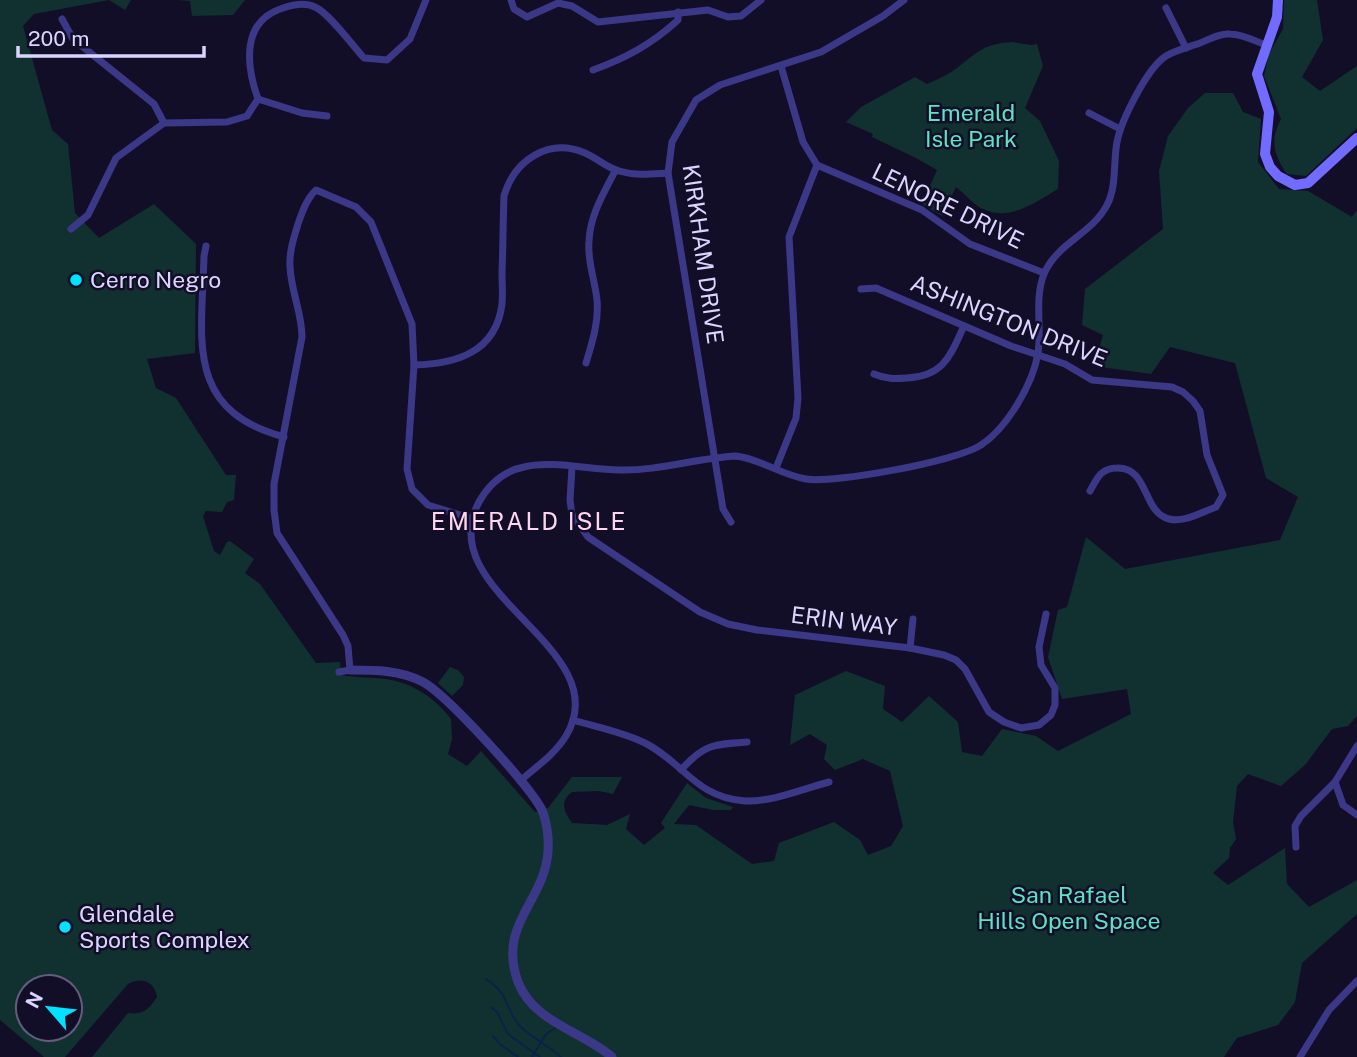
<svg xmlns="http://www.w3.org/2000/svg" width="1357" height="1057" font-family="'Public Sans',sans-serif">
<rect width="100%" height="100%" fill="#130e27"/>
<g fill="#113130" fill-rule="evenodd">
<path d="M0 0H131L125 10 109 0 34 14 23 26 52 130 68 144 75 213 99 238 154 204 196 244 195 353 147 359 156 388 176 398 226 475H236L234 500 227 502 222 512 206 511 203 516 214 551 220 555 227 542 230 541 254 559 245 573 260 584 316 663 340 662 341 675C356 678 371 677 386 679 413 683 435 698 451 719L452 739 448 754 467 766 481 751 535 812 548 808 572 777H622L613 794 599 791 572 792C559 802 564 812 572 823L607 825 630 814 626 829 644 845 665 828 661 823 687 783 706 798 733 807 731 810H713L689 805 674 824 696 825 752 864 774 861 779 843 834 822 860 840 868 855 891 846 903 826 890 771 863 759 835 770 824 759 827 745 810 734 790 745 795 695 846 671 885 686 883 709 902 722 929 696 958 722 962 752 982 756 1002 729 1036 736 1058 751 1131 714 1127 689 1062 699 1048 657 1058 610 1067 607 1086 537 1125 569 1280 540 1298 497 1266 478 1235 363 1170 347 1151 374 1094 366 1103 335 1082 325 1085 289 1163 229 1159 171 1168 136 1188 108 1205 93H1233L1243 112 1261 119 1258 162 1279 189 1308 191 1352 217 1357 210V716L1348 726 1332 729 1305 765 1281 786 1248 774 1237 786 1233 822 1236 839 1230 848 1229 858 1213 873 1228 885 1285 848 1287 884 1309 907 1357 880V914L1302 963 1295 1002 1278 1025 1237 1038 1224 1057H92L128 1013C144 1015 149 1009 157 997 155 982 142 976 128 984L65 1057H44L0 1020ZM28 987H70V1029H28Z"/>
<polygon points="177,0 245,0 233,15 192,16 190,1"/>
<path d="M1284 0H1317L1323 40 1302 77 1320 91 1357 66V128L1306 176 1287 174C1273 154 1270 140 1281 119L1264 76 1269 54 1283 29Z"/>
<path d="M1012 42 1031 45 1037 44 1043 66 1025 108 1040 121 1059 161 1058 189C1036 202 1008 223 981 208 972 203 964 193 956 187L942 216 922 204 937 170 916 158 872 137 873 134 846 122 861 107 915 77 927 84C936 80 945 76 953 71 976 54 981 44 1012 42Z"/>
<polygon points="450,667 458,670 464,677 463,685 452,696 438,683"/>
</g>
<g fill="none" stroke-linecap="round" stroke-linejoin="round">
<g stroke="#0a214a" stroke-width="2">
<path d="M486 979C512 996 505 1012 521 1027 533 1038 548 1046 561 1057"/>
<polyline points="491,1007 497,1012 508,1034 540,1057"/>
<polyline points="493,1036 500,1044 518,1057"/>
<polyline points="532,1057 546,1034 555,1028"/>
</g>
<g stroke="#3c3888" stroke-width="7">
<polyline points="511,0 514,9 527,17 558,3 572,6 598,22 708,10 728,17 741,16 761,0"/>
<polyline points="1166,8 1186,48"/>
<polyline points="62,19 73,39 154,104 164,123"/>
<polyline points="781,66 803,142 817,165 922,210 970,244 1044,273"/>
<path d="M593 70C626 58 652 44 678 20V12"/>
<path d="M258 99C246 65 241 21 283 8 294 4 305 2 315 7 329 13 352 45 364 58L387 60 410 39 426 0"/>
<polyline points="258,99 302,113 327,116"/>
<polyline points="1089,113 1120,129"/>
<polyline points="71,229 88,215 116,158 164,123 227,122 247,116 258,99"/>
<path d="M206 246 204 256C202 339 184 410 284 437"/>
<path d="M861 289 876 288 1011 346 1065 364 1092 380 1172 387 1183 392 1193 401 1200 411 1207 455 1223 495 1216 507C1202 512 1184 523 1169 519 1142 512 1149 467 1117 468 1101 468 1097 478 1090 491"/>
<path d="M586 363C592 343 599 322 597 300 595 280 587 261 589 241 590 215 604 193 615 171"/>
<path d="M414 365C455 364 496 353 502 304 503 294 502 282 502 272 503 247 503 222 504 196 514 161 548 137 585 153 597 158 607 168 619 171 636 176 651 174 668 173"/>
<path d="M874 374C886 379 894 379 907 378 944 376 950 356 964 326"/>
<polyline points="572,467 570,500 572,515 588,537 700,612 728,624 757,630 910,648 944,655 956,660 965,669 989,712 1004,722 1021,728 1039,725 1051,715 1055,705 1055,688 1041,665 1039,647 1046,614"/>
<polyline points="776,468 796,418 798,398 789,237 817,165"/>
<polyline points="731,522 723,509 668,173 672,142 696,100 720,85 821,52 883,16 904,0"/>
<polyline points="910,648 913,619"/>
<path d="M339 672 350 670 348 646 343 635 277 533 274 510V484L302 337C302 313 291 291 290 267 289 252 294 237 298 224 302 212 307 198 316 190L356 207 371 222 412 324 414 365 407 469 412 489 428 505 473 519"/>
<path d="M573 720C596 727 623 732 645 743 683 762 696 798 745 801 773 802 802 789 829 782"/>
<path d="M681 770C704 744 715 744 747 742"/>
<path d="M520 781C536 767 555 754 566 736 619 647 430 594 479 502 489 484 504 471 524 467 552 460 590 470 620 470 658 471 697 458 736 456 761 459 781 475 806 479 832 484 958 461 981 445 1007 428 1033 384 1038 353 1042 327 1034 299 1044 274 1057 243 1092 234 1107 205 1117 186 1113 163 1117 142 1121 121 1147 68 1166 56 1176 50 1189 47 1200 43 1210 39 1220 33 1230 34 1242 34 1255 41 1266 45"/>
<polyline points="1335,782 1343,805 1357,815"/>
<polyline points="1296,847 1295,826 1301,816 1335,782 1357,746"/>
<polyline points="1300,1057 1329,1010 1357,981"/>
</g>
<path stroke="#3c3888" stroke-width="9" d="M350 670C375 670 400 670 423 682 447 695 529 785 542 810 547 822 549 839 548 852 544 903 497 924 518 982 534 1023 582 1031 612 1057"/>
<polyline stroke="#716bff" stroke-width="10" points="1278,0 1277,17 1257,74 1269,112 1265,154 1270,167 1278,176 1295,185 1308,183 1357,138"/>
</g>
<g fill="#00e2ff" stroke="#130e27" stroke-width="2.5">
<circle cx="76" cy="280" r="7"/>
<circle cx="65" cy="927" r="7"/>
</g>
<g text-anchor="middle" stroke-width="5" stroke-linejoin="round" paint-order="stroke">
<g font-size="23" fill="#5be4c4" stroke="#130e27">
<text x="971" y="121">Emerald<tspan x="971" dy="26">Isle Park</tspan></text>
<text x="1069" y="903">San Rafael<tspan x="1069" dy="26">Hills Open Space</tspan></text>
</g>
<g font-size="23" fill="#dad4ff" stroke="#130e27">
<text transform="translate(948 206) rotate(26)" y="8">LENORE DRIVE</text>
<text transform="translate(703 254) rotate(82)" y="8">KIRKHAM DRIVE</text>
<text transform="translate(1009 321) rotate(22)" y="8">ASHINGTON DRIVE</text>
<text transform="translate(844 621) rotate(7)" y="8">ERIN WAY</text>
</g>
<g font-size="23" fill="#dad4ff" stroke="#130e27" text-anchor="start">
<text x="90" y="288">Cerro Negro</text>
<text x="79" y="922">Glendale<tspan x="79" dy="26">Sports Complex</tspan></text>
</g>
<g font-size="24" letter-spacing="2" fill="#ffd6f0" stroke="#130e27">
<text x="529" y="530">EMERALD ISLE</text>
</g>
</g>
<g transform="translate(49 1008) rotate(298)"><circle r="33" fill="#130e27" stroke="#635d7d" stroke-width="2"/>
<path d="M0-5L12 26L0 18L-12 26Z" fill="#00e2ff"/>
<text y="-10" font-size="19" font-weight="bold" text-anchor="middle" fill="#dad4ff">N</text>
</g>
<path d="M18 46v10h186v-10" fill="none" stroke="#dad4ff" stroke-width="3.5"/>
<text x="28" y="46" font-size="21" fill="#dad4ff" stroke="#130e27" stroke-width="5" paint-order="stroke">200 m</text>
</svg>
